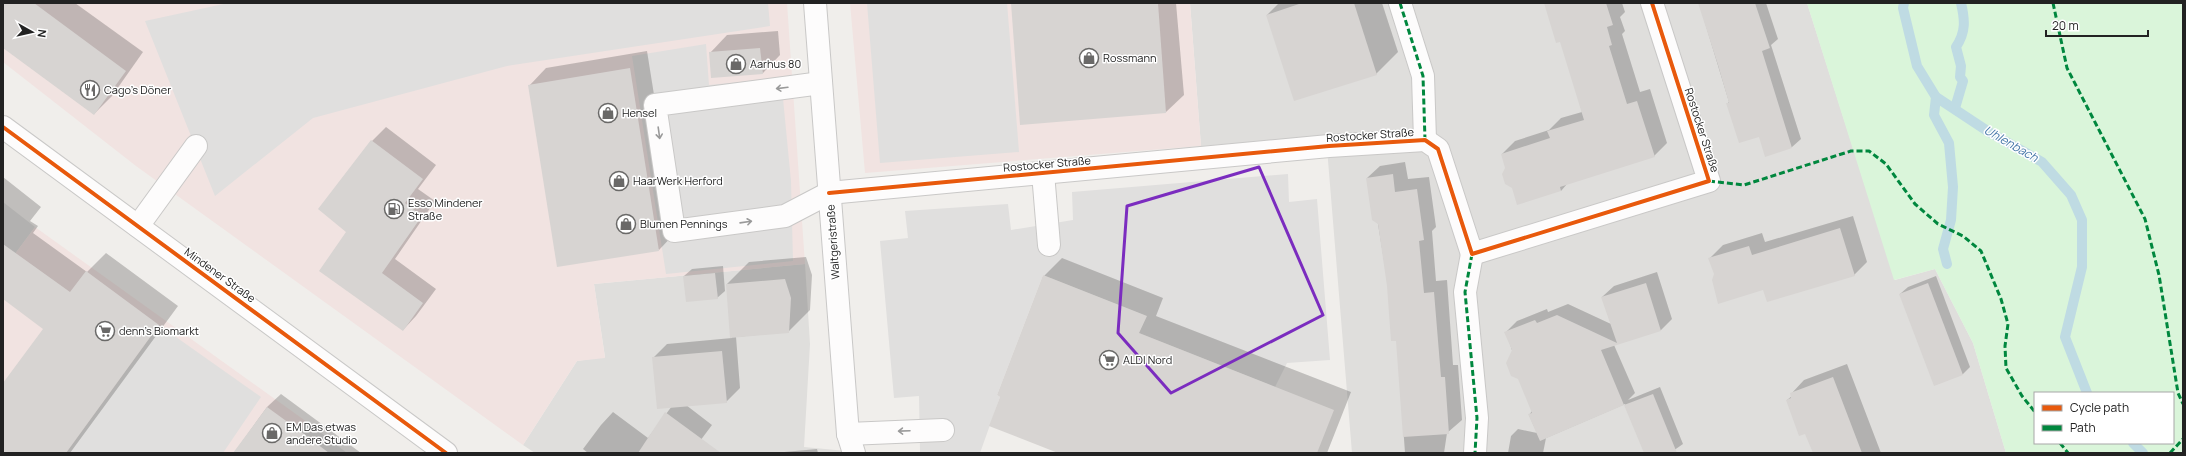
<svg xmlns="http://www.w3.org/2000/svg" width="2186" height="456" font-family="Manrope,sans-serif">
<rect width="100%" height="100%" fill="#f0eeeb"/>
<g fill="#dfdedc">
<polygon points="1190,3 1807,3 1895,280 1935,269 1973,343 2006,453 1352,453 1326,136 1201,146"/>
<polygon points="3,202 35,227 3,270"/>
<polygon points="805,264 810,344 804,447 867,453 535,453 523,445 577,361 605,357 594,284"/>
<polygon points="307,422 347,453 284,453"/>
</g>
<g fill="#f1e3e1">
<polygon points="3,3 787,3 805,264 594,284 605,358 577,361 523,445 136,166 3,62"/>
<polygon points="850,3 1190,3 1201,146 865,173"/>
<polygon points="35,227 307,422 284,453 3,453 3,270"/>
</g>
<path fill="#daf5da" fill-rule="evenodd" d="M1807 3H2183V453H2006L1973 343 1935 269 1894 280ZM2035 393H2173V443H2035Z"/>
<g fill="#e0dfde">
<polygon points="228,3 768,3 770,26 507,66 313,118 215,196 145,21"/>
<polygon points="867,3 1007,3 1019,152 880,163"/>
<polygon points="706,44 709,85 781,78 791,181 793,261 666,274 632,56"/>
<polygon points="1288,174 1289,202 1317,199 1330,360 1287,363 1275,387 1139,333 1146,316 1043,275 997,395 1000,397 980,453 920,452 919,396 894,398 880,241 908,238 905,211 1008,204 1011,230 1073,220 1072,192"/>
<polygon points="159,325 261,397 223,453 66,453"/>
</g>
<g fill="#0003">
<polygon points="13,3 75,3 143,52 112,96 94,114 3,47 3,16"/>
<polygon points="1012,3 1176,3 1184,95 1166,112"/>
<polygon points="1279,3 1382,3 1398,52 1376,74 1267,15"/>
<polygon points="1554,3 1622,3 1625,12 1620,17 1625,31 1622,34 1640,92 1650,89 1667,143 1654,156 1567,184 1561,191 1506,168 1502,154 1515,141 1549,130 1561,118 1582,112"/>
<polygon points="1699,3 1766,3 1778,39 1771,45 1801,139 1792,147 1766,155 1760,136 1727,104 1729,102"/>
<polygon points="778,31 780,55 763,73 710,53 727,35"/>
<polygon points="647,51 676,232 659,250 529,86 546,68"/>
<polygon points="386,127 436,165 418,189 435,201 395,259 436,289 416,316 403,330 348,232 372,141"/>
<polygon points="1405,162 1408,179 1429,177 1436,227 1432,231 1436,281 1447,280 1453,365 1458,365 1462,420 1447,433 1444,453 1405,453 1397,340 1378,224 1367,178 1380,166"/>
<polygon points="3,177 41,207 30,221 38,226 33,233 87,272 106,253 178,306 70,453 3,453 3,385 45,328 3,279"/>
<polygon points="1853,216 1867,262 1854,275 1764,289 1715,274 1710,258 1723,245 1762,233 1765,242"/>
<polygon points="806,257 812,275 810,310 788,332 736,337 740,388 726,402 686,405 712,425 691,453 588,453 583,449 601,425 613,412 648,438 672,406 654,357 667,344 732,338 727,284 749,262"/>
<polygon points="1062,258 1163,298 1156,316 1351,392 1327,453 1061,453 1044,276"/>
<polygon points="723,266 725,291 717,298 684,276 692,269"/>
<polygon points="1657,272 1672,319 1661,330 1614,345 1635,393 1628,400 1660,387 1683,444 1670,453 1645,453 1625,404 1546,438 1543,453 1508,453 1511,436 1518,429 1537,433 1529,415 1532,411 1506,332 1517,321 1547,309 1548,312 1568,304 1611,324 1602,297 1614,286"/>
<polygon points="1936,276 1970,367 1963,374 1935,385 1900,294 1908,287"/>
<polygon points="1847,364 1881,453 1814,453 1806,432 1787,400 1792,396 1791,394 1804,380"/>
<polygon points="281,394 361,453 234,453 267,407"/>
<polygon points="817,449 818,453 772,453 773,453"/>
</g>
<g fill="none" stroke-linecap="round" stroke-linejoin="round">
<g stroke="#bfdbe3" stroke-width="10">
<polyline points="1904,3 1903,8 1917,66 1936,97 1989,132 2042,162 2071,195 2082,220 2082,267 2065,337 2087,393"/>
<polyline points="1936,97 1934,115 1949,143 1953,187 1951,220 1943,249 1947,264"/>
<path d="M1955 108 1963 81 1960 77 1961 66 1956 47C1966 32 1965 20 1961 3"/>
<polyline points="2133,443 2143,453"/>
</g>
</g>
<g fill="#d7d4d2">
<polygon points="3,3 34,3 126,71 94,115 3,48"/>
<polygon points="1011,3 1158,3 1166,113 1020,125"/>
<polygon points="1302,3 1354,3 1377,75 1294,101 1266,15"/>
<polygon points="1544,3 1606,3 1613,25 1607,27 1612,45 1609,46 1627,104 1637,101 1655,157 1560,187 1561,191 1517,205 1512,188 1505,184 1502,174 1505,168 1501,154 1550,138 1547,131 1584,120 1560,42 1556,43"/>
<polygon points="1698,3 1755,3 1770,48 1762,51 1792,148 1765,157 1759,137 1739,143 1726,103 1729,103 1718,65"/>
<polygon points="760,48 763,74 711,78 709,52"/>
<polygon points="630,68 659,251 557,267 528,85"/>
<polygon points="371,140 423,179 405,203 422,216 382,273 423,303 403,331 319,271 346,232 318,209"/>
<polygon points="1393,174 1395,192 1417,189 1424,240 1419,241 1424,293 1434,292 1441,377 1445,377 1449,434 1403,437 1396,341 1391,341 1387,286 1378,224 1372,220 1366,178"/>
<polygon points="1840,228 1855,276 1767,302 1763,290 1718,304 1712,280 1714,274 1708,258 1749,246 1752,255"/>
<polygon points="3,244 70,292 86,271 159,325 66,453 3,453 3,383 43,329 3,299"/>
<polygon points="715,273 718,299 686,302 683,276"/>
<polygon points="1043,275 1147,316 1139,333 1334,410 1317,453 1058,453 989,426 1000,397 997,395"/>
<polygon points="785,279 791,298 789,333 730,338 726,284"/>
<polygon points="1646,283 1661,331 1601,350 1624,405 1540,441 1528,414 1532,413 1518,379 1511,376 1506,363 1512,350 1504,332 1535,320 1537,323 1557,315 1617,343 1601,297"/>
<polygon points="1928,283 1963,375 1934,386 1899,294"/>
<polygon points="722,351 727,403 657,409 652,357"/>
<polygon points="1833,377 1862,453 1813,453 1805,434 1799,436 1786,400 1791,398 1790,393"/>
<polygon points="1653,394 1677,453 1644,453 1624,405"/>
<polygon points="267,407 300,431 329,453 233,453"/>
<polygon points="665,412 721,453 638,453"/>
</g>
<g fill="none" stroke-linecap="round" stroke-linejoin="round">
<defs>
<g id="minor">
<polyline points="815,3 848,434 854,453"/>
<polyline points="1400,3 1423,76 1425,140"/>
<polyline points="821,83 655,105 674,231 785,216 829,193 1329,146 1425,140 1438,149 1472,254 1709,181 1652,3"/>
<polyline points="3,127 446,453"/>
<polyline points="1043,173 1049,245"/>
<polyline points="138,226 196,146"/>
<polyline points="1472,254 1465,292 1477,418 1475,453"/>
<polyline points="848,434 943,430"/>
</g>
</defs>
<use href="#minor" stroke="#c9c8c7" stroke-width="24"/>
<use href="#minor" stroke="#fdfcfc" stroke-width="22"/>
<g stroke="#00873e" stroke-width="3" stroke-dasharray="6 3" stroke-linecap="butt">
<polyline points="1400,3 1423,76 1425,140"/>
<polyline points="2053,3 2067,68 2145,219 2159,275 2178,393 2183,404"/>
<polyline points="1709,181 1744,185 1851,151 1869,151 1886,164 1915,204 1938,224 1963,236 1981,251 2001,299 2008,324 2005,346 2006,368 2022,396 2035,412"/>
<polyline points="1472,254 1465,292 1477,418 1475,453"/>
<polyline points="2060,443 2068,453"/>
<polyline points="2170,453 2183,439"/>
</g>
<defs>
<g id="cycleway">
<polyline points="3,127 446,453"/>
<polyline points="829,193 1329,146 1425,140 1438,149 1472,254 1709,181 1652,3"/>
</g>
</defs>
<use href="#cycleway" stroke="#fff" stroke-width="6"/>
<use href="#cycleway" stroke="#e8590c" stroke-width="4"/>
</g>
<defs><path id="oneway-shaft" d="M-6 0H5M1.5-3L5.5 0L1.5 3" fill="none" stroke-width="1.6" stroke-linecap="round" stroke-linejoin="round"/></defs>
<g stroke="#9a9a9a">
<use href="#oneway-shaft" transform="translate(782 88) rotate(173)"/>
<use href="#oneway-shaft" transform="translate(659 133) rotate(82)"/>
<use href="#oneway-shaft" transform="translate(746 222) rotate(-8)"/>
<use href="#oneway-shaft" transform="translate(904 431) rotate(178)"/>
</g>
<path fill="none" stroke="#7b2cbf" stroke-width="3" stroke-linejoin="round" d="M1259 167 1323 315 1171 393 1118 333 1127 206Z"/>
<defs>
<symbol id="shop-ring" viewBox="-11 -11 22 22"><circle r="9.5" fill="#fff" stroke="#6a6968" stroke-width="1.5"/><path d="M-5-2.5h2.3a2.7 3.5 0 0 1 5.4 0H5L5.5 6h-11ZM-1.5-2.5h3a1.5 2.3 0 0 0-3 0Z" fill="#6a6968"/></symbol>
<symbol id="restaurant-ring" viewBox="-11 -11 22 22"><circle r="9.5" fill="#fff" stroke="#6a6968" stroke-width="1.5"/><path d="M-5-6h1v4h1v-4h1v4h1v-4h1v5L-1.5 .5V6h-2V.5L-5-1ZM5-6V6H3V1.5H1.5Q1.5-4 5-6Z" fill="#6a6968"/></symbol>
<symbol id="fuel-ring" viewBox="-11 -11 22 22"><circle r="9.5" fill="#fff" stroke="#6a6968" stroke-width="1.5"/><path d="M-5.5-6h7V0h2V4h1.3V-2.5L3-4.5l.8-.8L6-3V5H2.5V1h-1V6h-7ZM-4.2-4.7v3.2H.2V-4.7Z" fill="#6a6968"/></symbol>
<symbol id="supermarket-ring" viewBox="-11 -11 22 22"><circle r="9.5" fill="#fff" stroke="#6a6968" stroke-width="1.5"/><path d="M-6-5.5h2.5l.6 2H6L4.5 2H-2.5L-4.4-4H-6ZM-1.5 3.2a1.3 1.3 0 1 0 .1 0ZM3 3.2a1.3 1.3 0 1 0 .1 0Z" fill="#6a6968"/></symbol>
</defs>
<g fill-rule="evenodd">
<use href="#shop-ring" x="1078" y="47" width="22" height="22"/>
<use href="#shop-ring" x="725" y="53" width="22" height="22"/>
<use href="#restaurant-ring" x="79" y="79" width="22" height="22"/>
<use href="#shop-ring" x="597" y="102" width="22" height="22"/>
<use href="#shop-ring" x="608" y="170" width="22" height="22"/>
<use href="#fuel-ring" x="383" y="198" width="22" height="22"/>
<use href="#shop-ring" x="615" y="213" width="22" height="22"/>
<use href="#supermarket-ring" x="94" y="320" width="22" height="22"/>
<use href="#supermarket-ring" x="1098" y="349" width="22" height="22"/>
<use href="#shop-ring" x="261" y="422" width="22" height="22"/>
</g>
<g text-anchor="middle" stroke-width="3" stroke-linejoin="round" paint-order="stroke">
<g font-size="11" fill="#222" stroke="#fff" text-anchor="start">
<text x="1103" y="62">Rossmann</text>
<text x="750" y="68">Aarhus 80</text>
<text x="104" y="94">Cago's Döner</text>
<text x="622" y="117">Hensel</text>
<text x="633" y="185">HaarWerk Herford</text>
<text x="408" y="207">Esso Mindener<tspan x="408" dy="13">Straße</tspan></text>
<text x="640" y="228">Blumen Pennings</text>
<text x="119" y="335">denn's Biomarkt</text>
<text x="1123" y="364">ALDI Nord</text>
<text x="286" y="431">EM Das etwas<tspan x="286" dy="13">andere Studio</tspan></text>
</g>
<g font-size="11" fill="#222" stroke="#fff">
<text transform="translate(1702 130) rotate(72)" y="4">Rostocker Straße</text>
<text transform="translate(1370 135) rotate(-4)" y="4">Rostocker Straße</text>
<text transform="translate(1047 164) rotate(-5)" y="4">Rostocker Straße</text>
<text transform="translate(833 242) rotate(-94)" y="4">Waltgeristraße</text>
<text transform="translate(220 275) rotate(36)" y="4">Mindener Straße</text>
</g>
<g font-size="12" font-style="italic" fill="#4a7aab" stroke="#fff">
<text transform="translate(2011 144) rotate(30)" y="4">Uhlenbach</text>
</g>
</g>
<rect width="2186" height="456" fill="none" stroke="#222222" stroke-width="8"/>
<rect x="2034" y="392" width="140" height="52" fill="#ffffff" stroke="#a7a7a7"/>
<rect x="2042" y="405" width="20" height="6" fill="#e8590c" stroke="#a7a7a7"/>
<text x="2070" y="412" font-size="12" fill="#222222">Cycle path</text>
<rect x="2042" y="425" width="20" height="6" fill="#00873e" stroke="#a7a7a7"/>
<text x="2070" y="432" font-size="12" fill="#222222">Path</text>
<g transform="translate(32 32) rotate(98)" stroke="#ffffff" stroke-width="3" paint-order="stroke">
<path d="M0-3L7 15L0 10L-7 15Z" fill="#222222"/>
<text y="-6" font-size="11" font-weight="bold" text-anchor="middle" fill="#222222">N</text>
</g>
<path d="M2046 30v6h102v-6" fill="none" stroke="#222222" stroke-width="2"/>
<text x="2052" y="30" font-size="12" fill="#222222" stroke="#ffffff" stroke-width="3" paint-order="stroke">20 m</text>
</svg>
